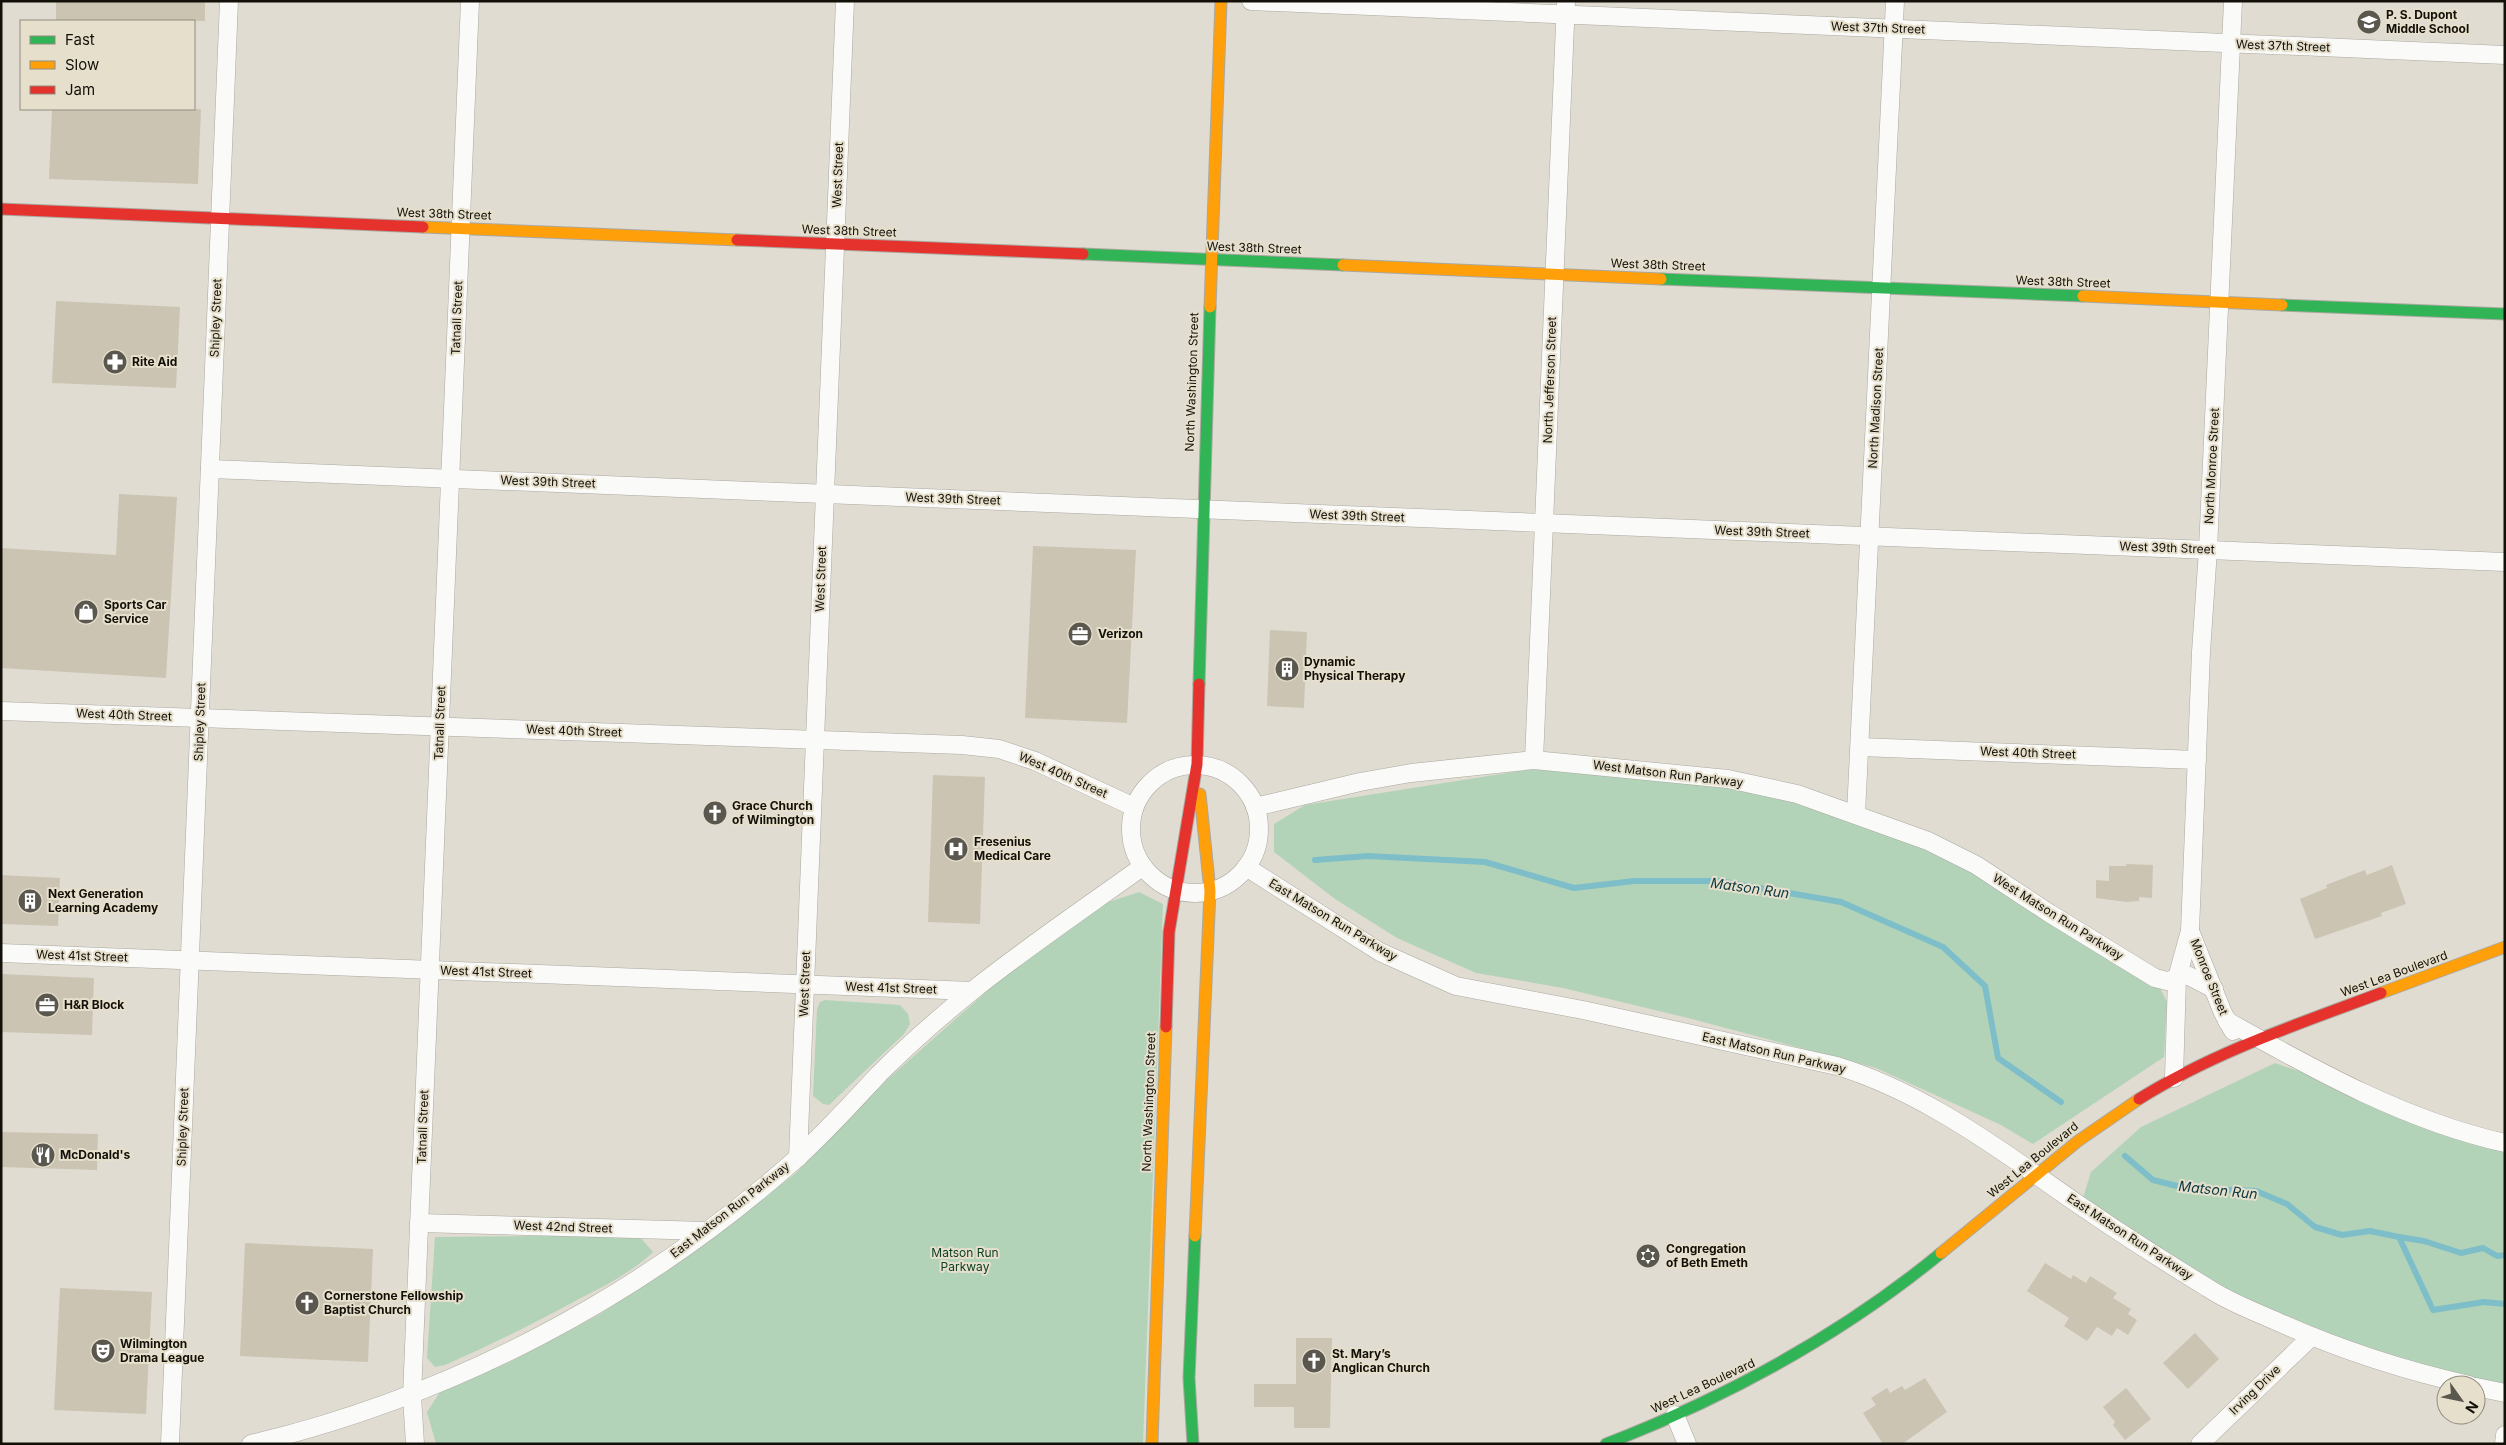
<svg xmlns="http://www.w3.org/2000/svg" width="2506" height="1445" font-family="Inter,sans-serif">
<rect width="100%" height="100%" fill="#e0dcd2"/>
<g fill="#b3d3b9">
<polygon points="1533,769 1679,774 1769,788 1912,835 2155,978 2167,1002 2164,1057 2033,1144 2001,1125 1876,1068 1688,1018 1563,988 1476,973 1397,938 1335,899 1274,852 1274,824 1305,805"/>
<polygon points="1139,892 1163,904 1143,1444 436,1444 427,1412 440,1392 512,1361 600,1314 677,1263 796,1173 880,1086 994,985 1103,904"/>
<polygon points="825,1000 900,1005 908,1014 910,1024 904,1034 829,1105 823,1104 813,1096 817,1009 820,1002"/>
<polygon points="2275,1063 2505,1143 2505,1393 2249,1310 2081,1204 2091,1172 2141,1127"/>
<path d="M638 1235 653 1252C632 1272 605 1286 579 1299 535 1323 491 1345 445 1365L435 1367 427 1358 435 1237Z"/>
</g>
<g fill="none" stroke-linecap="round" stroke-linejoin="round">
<g stroke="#7ebec8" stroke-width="6">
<polyline points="1315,860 1368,856 1485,862 1574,888 1634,881 1719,881 1841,902 1943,947 1985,986 1998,1058 2061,1102"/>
<polyline points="2125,1156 2153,1180 2185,1188 2256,1191 2287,1204 2315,1227 2342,1235 2370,1231 2399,1237 2433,1310 2484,1302 2505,1304"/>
<polyline points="2399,1237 2424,1241 2461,1253 2483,1248 2497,1256 2505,1255"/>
</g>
</g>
<g fill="#cbc4b3">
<rect x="56" y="1" width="149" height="20"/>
<polygon points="52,109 201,109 198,184 49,179"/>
<polygon points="56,301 180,307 176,388 52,383"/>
<polygon points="119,494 177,497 166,678 1,668 1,548 116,555"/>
<polygon points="1033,546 1136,550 1127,723 1025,718"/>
<polygon points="1270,630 1307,632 1304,708 1267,706"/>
<polygon points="933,775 985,777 980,924 928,922"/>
<polygon points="2126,864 2153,865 2152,898 2139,897 2139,901 2127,902 2096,898 2096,880 2109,881 2109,866 2126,866"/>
<polygon points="2392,865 2406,904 2381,913 2382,916 2315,939 2300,899 2327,888 2326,885 2365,870 2367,875"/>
<polygon points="1,875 60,878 58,926 1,924"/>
<polygon points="1,974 94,978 92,1035 1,1032"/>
<polygon points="1,1132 98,1134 97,1170 1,1167"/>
<polygon points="245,1243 373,1249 368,1362 240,1356"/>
<polygon points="2045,1263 2071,1279 2073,1275 2086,1283 2090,1276 2117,1293 2113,1298 2131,1309 2128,1314 2137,1320 2128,1335 2117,1328 2112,1336 2097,1327 2087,1341 2064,1326 2069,1318 2027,1291"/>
<polygon points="60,1288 152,1292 146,1414 54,1410"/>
<polygon points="2195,1333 2219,1359 2188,1389 2163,1363"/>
<polygon points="1296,1338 1332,1338 1330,1428 1294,1428 1294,1407 1254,1407 1254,1384 1296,1384"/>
<polygon points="1925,1378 1947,1412 1902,1444 1883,1444 1863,1413 1876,1405 1871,1398 1887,1388 1890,1393 1902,1386 1905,1390"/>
<polygon points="2126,1388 2151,1419 2125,1440 2113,1425 2115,1422 2103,1407"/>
</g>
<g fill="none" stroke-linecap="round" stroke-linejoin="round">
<defs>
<g id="street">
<polyline points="1251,1 2505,55"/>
<polyline points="210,469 2505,562"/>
<polyline points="1,711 962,745 999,749 1035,761 1134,807"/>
<polyline points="1860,747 2197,760"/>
<polyline points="1534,760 1566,1"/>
<circle cx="1195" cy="829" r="64"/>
<polyline points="1255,807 1360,782 1411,773 1534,760 1728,779 1797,794 1928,841 1976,865 2049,913 2155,978 2167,981 2187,975 2214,989"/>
<polyline points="1856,814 1895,1"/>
<path d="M1246 867 1380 952 1456 986 1583 1010 1837 1066C1909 1088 1974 1131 2035 1174 2091 1214 2149 1252 2208 1288 2229 1302 2253 1311 2276 1321 2338 1349 2402 1370 2469 1385"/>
<polyline points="2190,931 2223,1013 2233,1031"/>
<polyline points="1,953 972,991"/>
<path d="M2227 1021C2315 1070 2406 1121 2505 1143"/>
<polyline points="2174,1078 2177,978 2190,931 2201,652 2208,550 2233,1"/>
<polyline points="798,1158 845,1"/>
<polyline points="419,1223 707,1231"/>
<polyline points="2476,1387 2505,1393"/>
<polyline points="1675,1415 1687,1444"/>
<polyline points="170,1444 229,1"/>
<path d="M251 1444C453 1396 641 1297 796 1159 825 1133 852 1103 879 1074 908 1045 940 1017 972 991 1027 947 1085 908 1142 867"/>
<polyline points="415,1444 412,1396 470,1"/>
<polyline points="2200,1444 2311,1337"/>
<polyline points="2504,1444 2505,1435"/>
</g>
<g id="fast">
<polyline points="1083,254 1343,265"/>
<polyline points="1661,279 2083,296"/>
<polyline points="2282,305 2505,314"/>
<polyline points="1199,684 1210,307"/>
<polyline points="1193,1444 1189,1378 1195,1236"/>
<path d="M1606 1444C1727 1397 1840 1336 1941 1253"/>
</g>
<g id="slow">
<polyline points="423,227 737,240"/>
<polyline points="1343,265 1661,279"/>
<polyline points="2083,296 2282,305"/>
<polyline points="1210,307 1221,1"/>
<polyline points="2381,993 2505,947"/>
<polyline points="1195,1236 1210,891 1200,794"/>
<polyline points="1941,1253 2078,1141 2139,1099"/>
<polyline points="1152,1444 1166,1027"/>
</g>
<g id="jam">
<polyline points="1,209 423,227"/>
<polyline points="737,240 1083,254"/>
<polyline points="1166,1027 1169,932 1197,764 1199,684"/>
<path d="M2139 1099C2214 1052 2298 1024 2381 993"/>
</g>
</defs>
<use href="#street" stroke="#aba8a0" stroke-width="19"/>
<use href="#fast" stroke="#aba8a0" stroke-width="13"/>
<use href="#slow" stroke="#aba8a0" stroke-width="13"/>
<use href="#jam" stroke="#aba8a0" stroke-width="13"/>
<use href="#street" stroke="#fafaf8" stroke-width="18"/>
<use href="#fast" stroke="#30b455" stroke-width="11"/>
<use href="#slow" stroke="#ff9f0a" stroke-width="11"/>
<use href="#jam" stroke="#e5322d" stroke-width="11"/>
</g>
<defs>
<symbol id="school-disc" viewBox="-11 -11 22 22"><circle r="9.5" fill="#5a574f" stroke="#e6dfcc"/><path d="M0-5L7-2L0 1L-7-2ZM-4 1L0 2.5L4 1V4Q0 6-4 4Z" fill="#fff"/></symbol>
<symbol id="pharmacy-disc" viewBox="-11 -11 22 22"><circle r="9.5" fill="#5a574f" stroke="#e6dfcc"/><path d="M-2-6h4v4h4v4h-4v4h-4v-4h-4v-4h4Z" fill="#fff"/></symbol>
<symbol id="shop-disc" viewBox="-11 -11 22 22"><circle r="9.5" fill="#5a574f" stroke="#e6dfcc"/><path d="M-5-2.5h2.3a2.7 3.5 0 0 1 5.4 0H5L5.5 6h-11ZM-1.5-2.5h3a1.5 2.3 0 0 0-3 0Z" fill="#fff"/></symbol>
<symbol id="office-disc" viewBox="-11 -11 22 22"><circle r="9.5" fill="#5a574f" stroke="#e6dfcc"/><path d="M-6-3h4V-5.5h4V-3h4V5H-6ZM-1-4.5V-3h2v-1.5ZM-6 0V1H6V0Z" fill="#fff"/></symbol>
<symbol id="building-disc" viewBox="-11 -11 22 22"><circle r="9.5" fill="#5a574f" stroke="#e6dfcc"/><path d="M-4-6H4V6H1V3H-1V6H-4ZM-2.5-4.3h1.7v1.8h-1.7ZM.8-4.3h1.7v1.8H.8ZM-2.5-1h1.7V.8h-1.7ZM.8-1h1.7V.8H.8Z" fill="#fff"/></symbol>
<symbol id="church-disc" viewBox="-11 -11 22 22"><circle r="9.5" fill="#5a574f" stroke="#e6dfcc"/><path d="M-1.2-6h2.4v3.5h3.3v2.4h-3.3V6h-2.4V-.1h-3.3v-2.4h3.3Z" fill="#fff"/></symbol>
<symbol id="hospital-disc" viewBox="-11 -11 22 22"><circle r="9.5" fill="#5a574f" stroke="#e6dfcc"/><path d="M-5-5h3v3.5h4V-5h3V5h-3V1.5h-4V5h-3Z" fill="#fff"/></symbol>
<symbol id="restaurant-disc" viewBox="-11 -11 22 22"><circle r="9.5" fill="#5a574f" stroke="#e6dfcc"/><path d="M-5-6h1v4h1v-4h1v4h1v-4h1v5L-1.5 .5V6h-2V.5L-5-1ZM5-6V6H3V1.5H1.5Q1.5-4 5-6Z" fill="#fff"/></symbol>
<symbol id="synagogue-disc" viewBox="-11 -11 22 22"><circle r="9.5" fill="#5a574f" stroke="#e6dfcc"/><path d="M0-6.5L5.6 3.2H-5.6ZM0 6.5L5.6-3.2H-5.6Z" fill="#fff"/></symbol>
<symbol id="theatre-disc" viewBox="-11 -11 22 22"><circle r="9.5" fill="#5a574f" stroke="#e6dfcc"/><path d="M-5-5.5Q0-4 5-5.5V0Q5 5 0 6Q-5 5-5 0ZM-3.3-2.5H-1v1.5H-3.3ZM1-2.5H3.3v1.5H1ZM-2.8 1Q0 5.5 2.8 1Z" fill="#fff"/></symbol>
</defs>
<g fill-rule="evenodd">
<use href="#school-disc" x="2355" y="8" width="28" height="28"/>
<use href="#pharmacy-disc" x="101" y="348" width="28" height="28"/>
<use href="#shop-disc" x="72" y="598" width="28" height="28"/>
<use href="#office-disc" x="1066" y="620" width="28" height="28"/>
<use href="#building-disc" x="1273" y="655" width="28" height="28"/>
<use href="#church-disc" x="701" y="799" width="28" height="28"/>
<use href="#hospital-disc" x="942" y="835" width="28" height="28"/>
<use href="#building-disc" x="16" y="887" width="28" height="28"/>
<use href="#office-disc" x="33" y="991" width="28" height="28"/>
<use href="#restaurant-disc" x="29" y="1141" width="28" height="28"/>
<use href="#synagogue-disc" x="1634" y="1242" width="28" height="28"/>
<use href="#church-disc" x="293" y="1289" width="28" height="28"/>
<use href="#theatre-disc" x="89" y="1337" width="28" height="28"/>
<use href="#church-disc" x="1300" y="1347" width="28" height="28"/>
</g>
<g text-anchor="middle" stroke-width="4" stroke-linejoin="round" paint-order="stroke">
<g font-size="12" font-weight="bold" fill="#121009" stroke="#e6dfcc" text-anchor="start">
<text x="2386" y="19">P. S. Dupont<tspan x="2386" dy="14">Middle School</tspan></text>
<text x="132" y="366">Rite Aid</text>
<text x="104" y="609">Sports Car<tspan x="104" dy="14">Service</tspan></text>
<text x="1098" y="638">Verizon</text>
<text x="1304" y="666">Dynamic<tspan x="1304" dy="14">Physical Therapy</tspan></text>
<text x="732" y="810">Grace Church<tspan x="732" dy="14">of Wilmington</tspan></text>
<text x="974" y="846">Fresenius<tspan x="974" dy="14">Medical Care</tspan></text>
<text x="48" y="898">Next Generation<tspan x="48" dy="14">Learning Academy</tspan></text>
<text x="64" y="1009">H&amp;R Block</text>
<text x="60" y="1159">McDonald's</text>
<text x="1666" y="1253">Congregation<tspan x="1666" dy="14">of Beth Emeth</tspan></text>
<text x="324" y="1300">Cornerstone Fellowship<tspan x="324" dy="14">Baptist Church</tspan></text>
<text x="120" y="1348">Wilmington<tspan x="120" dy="14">Drama League</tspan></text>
<text x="1332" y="1358">St. Mary’s<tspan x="1332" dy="14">Anglican Church</tspan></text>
</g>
<g font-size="12" fill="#121009" stroke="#e6dfcc">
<text transform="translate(1878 28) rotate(2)" y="4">West 37th Street</text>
<text transform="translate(2283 46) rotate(2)" y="4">West 37th Street</text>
<text transform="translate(838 175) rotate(-88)" y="4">West Street</text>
<text transform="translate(444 214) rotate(2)" y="4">West 38th Street</text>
<text transform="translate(849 231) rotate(2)" y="4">West 38th Street</text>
<text transform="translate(1254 248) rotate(2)" y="4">West 38th Street</text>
<text transform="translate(1658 265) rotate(2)" y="4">West 38th Street</text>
<text transform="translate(2063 282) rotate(2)" y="4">West 38th Street</text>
<text transform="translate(216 318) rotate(-88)" y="4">Shipley Street</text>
<text transform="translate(457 318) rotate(-88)" y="4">Tatnall Street</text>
<text transform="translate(1550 380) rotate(-88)" y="4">North Jefferson Street</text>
<text transform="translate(1192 382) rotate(-88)" y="4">North Washington Street</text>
<text transform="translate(1876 408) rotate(-87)" y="4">North Madison Street</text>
<text transform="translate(2212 466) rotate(-87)" y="4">North Monroe Street</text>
<text transform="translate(548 482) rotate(2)" y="4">West 39th Street</text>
<text transform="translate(953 499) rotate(2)" y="4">West 39th Street</text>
<text transform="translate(1357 516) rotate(2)" y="4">West 39th Street</text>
<text transform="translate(1762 532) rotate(2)" y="4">West 39th Street</text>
<text transform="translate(2167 548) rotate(2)" y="4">West 39th Street</text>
<text transform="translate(821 579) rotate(-88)" y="4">West Street</text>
<text transform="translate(124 715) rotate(2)" y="4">West 40th Street</text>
<text transform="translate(200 722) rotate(-88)" y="4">Shipley Street</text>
<text transform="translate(440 723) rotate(-88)" y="4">Tatnall Street</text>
<text transform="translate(574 731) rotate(2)" y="4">West 40th Street</text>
<text transform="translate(2028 753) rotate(2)" y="4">West 40th Street</text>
<text transform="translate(1668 774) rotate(7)" y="4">West Matson Run Parkway</text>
<text transform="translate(1063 775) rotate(24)" y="4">West 40th Street</text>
<text transform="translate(2058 917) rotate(32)" y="4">West Matson Run Parkway</text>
<text transform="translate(1333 920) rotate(31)" y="4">East Matson Run Parkway</text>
<text transform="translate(82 956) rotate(2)" y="4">West 41st Street</text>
<text transform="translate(486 972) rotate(2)" y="4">West 41st Street</text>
<text transform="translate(2394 974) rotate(-20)" y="4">West Lea Boulevard</text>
<text transform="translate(2209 977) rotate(68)" y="4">Monroe Street</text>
<text transform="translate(805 984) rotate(-88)" y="4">West Street</text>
<text transform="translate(891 988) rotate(2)" y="4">West 41st Street</text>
<text transform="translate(1774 1053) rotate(13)" y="4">East Matson Run Parkway</text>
<text transform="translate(1149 1102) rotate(-88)" y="4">North Washington Street</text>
<text transform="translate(183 1127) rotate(-88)" y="4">Shipley Street</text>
<text transform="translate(423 1127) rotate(-88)" y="4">Tatnall Street</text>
<text transform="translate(2033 1160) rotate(-39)" y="4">West Lea Boulevard</text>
<text transform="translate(730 1210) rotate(-38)" y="4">East Matson Run Parkway</text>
<text transform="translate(563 1227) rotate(2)" y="4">West 42nd Street</text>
<text transform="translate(2130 1237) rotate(33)" y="4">East Matson Run Parkway</text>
<text transform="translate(1703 1386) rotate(-25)" y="4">West Lea Boulevard</text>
<text transform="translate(2255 1390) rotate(-44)" y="4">Irving Drive</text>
</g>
<g font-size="12" fill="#0b4024" stroke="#e6dfcc">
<text x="965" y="1257">Matson Run<tspan x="965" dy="14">Parkway</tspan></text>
</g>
<g font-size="14" font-style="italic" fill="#0a373f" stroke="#e6dfcc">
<text transform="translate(1750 888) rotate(8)" y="5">Matson Run</text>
<text transform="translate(2218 1190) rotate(6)" y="5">Matson Run</text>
</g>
</g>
<rect width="2506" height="1445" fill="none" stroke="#121009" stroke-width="5"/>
<rect x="20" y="20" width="175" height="90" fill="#e6dfcc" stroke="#918c7e"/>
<rect x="30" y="36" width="25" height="8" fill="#30b455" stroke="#918c7e"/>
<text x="65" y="45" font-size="15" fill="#121009">Fast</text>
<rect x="30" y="61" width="25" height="8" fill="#ff9f0a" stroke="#918c7e"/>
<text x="65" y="70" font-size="15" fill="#121009">Slow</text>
<rect x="30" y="86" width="25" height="8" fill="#e5322d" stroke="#918c7e"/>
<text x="65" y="95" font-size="15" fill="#121009">Jam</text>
<g transform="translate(2461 1400) rotate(123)"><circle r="24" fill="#e6dfcc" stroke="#918c7e"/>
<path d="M0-4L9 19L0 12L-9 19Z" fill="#5a574f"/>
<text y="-8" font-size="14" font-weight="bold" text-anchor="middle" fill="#121009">N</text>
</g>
</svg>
